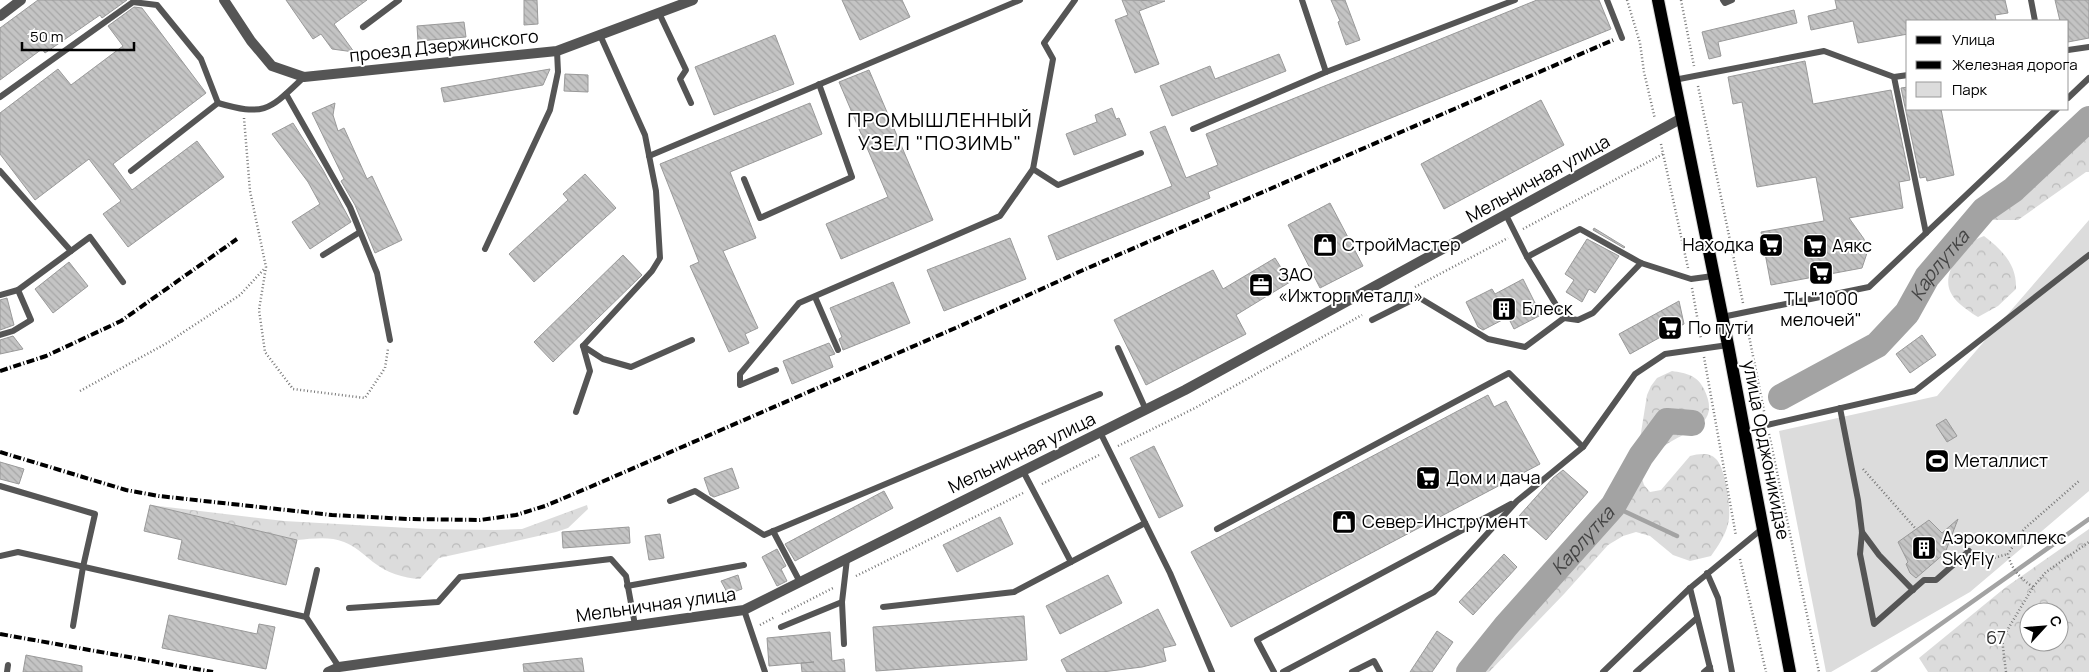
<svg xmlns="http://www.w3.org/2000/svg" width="2089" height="672" font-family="Manrope,sans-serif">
<defs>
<pattern id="forest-crowns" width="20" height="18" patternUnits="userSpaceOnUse" patternTransform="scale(1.25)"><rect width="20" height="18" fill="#dcdcdc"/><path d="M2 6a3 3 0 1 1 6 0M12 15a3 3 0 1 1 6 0" fill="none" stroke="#bbb"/></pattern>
<pattern id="building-back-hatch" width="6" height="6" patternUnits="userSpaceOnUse" patternTransform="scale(1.25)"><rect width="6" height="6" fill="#c4c4c4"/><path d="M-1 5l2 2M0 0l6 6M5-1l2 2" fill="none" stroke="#a7a7a7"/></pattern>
</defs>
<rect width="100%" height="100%" fill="#fff"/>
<polygon fill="#dcdcdc" points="2089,220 2089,491 1970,592 1831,672 1826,672 1779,431 1937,396"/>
<g fill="url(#forest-crowns)" fill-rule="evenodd">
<polygon points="2089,132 2089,172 2086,172 2018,220 1991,220 1997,209"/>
<path d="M1984 236C2002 250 2017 264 2016 289L1998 306 1978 317C1952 301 1938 287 1957 258 1964 246 1971 241 1984 236Z"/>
<path d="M1672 371C1686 373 1697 375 1704 389 1723 428 1684 429 1662 448 1653 455 1646 465 1641 475L1644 485 1650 492 1661 490 1690 456C1699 454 1709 452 1716 459 1726 469 1732 511 1728 524 1725 536 1718 546 1711 556L1690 561 1673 555 1650 536 1636 532 1623 536 1608 545 1564 594 1489 672H1457L1496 618 1605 500 1633 456 1640 439 1647 395 1651 386 1657 378Z"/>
<path d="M150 505 284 521 427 529 495 530 522 529 587 505 588 509 568 528 556 532 439 558 420 579C403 578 387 573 373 562 363 554 355 546 344 542 329 536 312 539 297 540Z"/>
<path d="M2089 529V672H1928L1919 658 2006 587ZM2029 612H2059V642H2029Z"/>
</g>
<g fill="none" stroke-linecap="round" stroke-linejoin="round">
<g stroke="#a3a3a3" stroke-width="4.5">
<polyline points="1613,506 1677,536"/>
<polyline points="1873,672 2089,519"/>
</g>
<g stroke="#a3a3a3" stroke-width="26">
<path id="s1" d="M1781 397 1877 345 1907 313 1927 277 1984 210 2013 190 2089 119"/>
<path id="s2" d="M1469 672 1506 626 1613 506 1641 456 1667 421 1692 423"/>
</g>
</g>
<g fill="url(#building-back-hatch)" stroke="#999">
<polygon points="38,0 127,0 102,18 100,15 45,53 42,49 0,80 0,28"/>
<polygon points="286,0 367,0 334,24 354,52 332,49 321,34 313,39"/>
<polygon points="524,0 537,0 538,24 524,25"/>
<polygon points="842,0 902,0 910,17 860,40"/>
<polygon points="1122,0 1165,1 1139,11 1159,64 1135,73 1115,20 1128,15"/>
<polygon points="1331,0 1345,0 1360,40 1346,45 1338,22 1340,21"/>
<polygon points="1537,0 1599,0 1611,29 1208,192 1210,198 1057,260 1048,236 1172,186 1150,132 1165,126 1186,178 1218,165 1206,134"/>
<polygon points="1835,0 2005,0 2008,13 1995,15 1996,21 1908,21 1908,34 1858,43 1853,21 1811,30 1808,16 1837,9"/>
<polygon points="2055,0 2089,0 2089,38 2068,42 2068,21 2060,21"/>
<polygon points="134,7 142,8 206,93 113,164 132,190 197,141 224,177 128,247 103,214 121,201 89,159 35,200 0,154 0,113 58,69 71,85 123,46 108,26"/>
<polygon points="1794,10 1797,23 1718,42 1721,56 1709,59 1702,32"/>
<polygon points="464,22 466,37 418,41 417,26"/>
<polygon points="775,35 794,84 714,115 695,67"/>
<polygon points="1279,54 1286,71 1172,116 1160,86 1210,66 1215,79"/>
<polygon points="1805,61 1813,104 1891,90 1910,180 1899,182 1903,208 1849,218 1864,239 1867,253 1862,268 1771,285 1761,232 1824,221 1816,177 1757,187 1742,102 1733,104 1728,77"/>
<polygon points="550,69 543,85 444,102 441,88"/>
<polygon points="869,70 933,220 841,259 826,224 888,197 839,82"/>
<polygon points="565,74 588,75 588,92 564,91"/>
<polygon points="1908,87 1908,109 1941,109 1954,175 1927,181 1926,177 1920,178 1901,88"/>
<polygon points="1541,100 1564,145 1444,209 1421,164"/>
<polygon points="335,103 333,115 338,131 344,128 367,179 372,176 402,240 375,253 355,205 341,181 344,179 312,113"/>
<polygon points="810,103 822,134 730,172 756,238 723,251 758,328 745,334 749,343 729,352 690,266 699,262 660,164"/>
<polygon points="1112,108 1116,119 1119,118 1126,135 1074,155 1066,134 1097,122 1095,115"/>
<polygon points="293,123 323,170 351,222 310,249 292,222 320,204 308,182 272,134"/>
<polygon points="585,174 616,208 534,282 509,254 568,200 563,194"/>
<polygon points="1330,203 1363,266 1320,288 1288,225"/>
<polygon points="1594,228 1625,247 1624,248 1593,230"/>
<polygon points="1010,238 1026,279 944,311 927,270"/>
<polygon points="1587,239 1619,256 1595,293 1589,289 1582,302 1566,292 1574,280 1565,274"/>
<polygon points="623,255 642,275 553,362 534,342"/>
<polygon points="1275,258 1290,282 1236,315 1246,334 1146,385 1114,320 1213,270 1223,289"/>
<polygon points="69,262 88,286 53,313 35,289"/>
<polygon points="1523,279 1541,315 1514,329 1508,317 1483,330 1478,327 1466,302 1492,289 1495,294"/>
<polygon points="893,282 910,323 843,350 839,339 842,337 830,308"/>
<polygon points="7,298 14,325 0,330 0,300"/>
<polygon points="1679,301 1684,324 1630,354 1619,334"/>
<polygon points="1922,335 1936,355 1910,373 1896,354"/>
<polygon points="13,336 23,349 0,354 0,340"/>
<polygon points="829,343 835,354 829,356 833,367 792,384 783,361"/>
<polygon points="1488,395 1494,407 1506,401 1540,464 1231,627 1191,552"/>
<polygon points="1946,419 1957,436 1947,442 1936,425"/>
<polygon points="1154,446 1183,506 1159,518 1130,458"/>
<polygon points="0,462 24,469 19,484 0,479"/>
<polygon points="732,468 739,488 714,497 710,495 704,478"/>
<polygon points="1563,470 1588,492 1546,540 1519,516 1553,478"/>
<polygon points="884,491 893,508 795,561 785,544"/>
<polygon points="150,505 297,540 286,585 178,559 182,540 144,531"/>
<polygon points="1000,517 1013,544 957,572 943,545"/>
<polygon points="1958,519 1945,553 1916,578 1910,573 1906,564 1908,562 1898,542 1929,520 1942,533"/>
<polygon points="629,527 630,543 563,548 562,532"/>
<polygon points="660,534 664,558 649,560 645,536"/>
<polygon points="777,549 786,566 781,569 787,581 777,586 762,557"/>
<polygon points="1504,554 1517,567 1473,615 1459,602"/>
<polygon points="738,575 742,589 728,594 721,581"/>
<polygon points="1108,575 1122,603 1060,634 1046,606"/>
<polygon points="1158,609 1176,645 1163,648 1166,661 1142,667 1102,672 1067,672 1061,660"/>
<polygon points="169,615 257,634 259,624 275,627 266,669 162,648"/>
<polygon points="1024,616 1027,660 876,671 873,627"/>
<polygon points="1437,631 1453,642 1432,672 1410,672"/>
<polygon points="830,632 832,661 844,659 845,672 802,672 801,663 814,662 769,666 767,638"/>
<polygon points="26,655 82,666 82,672 23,672"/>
<polygon points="582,658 584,672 524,672 523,664"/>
</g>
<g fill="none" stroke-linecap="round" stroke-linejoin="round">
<defs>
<polyline id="primary" points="1658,0 1728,345 1790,672"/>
</defs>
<use href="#primary" stroke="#dbdbdb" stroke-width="14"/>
<g stroke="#777" stroke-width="2.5" stroke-dasharray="1 2.5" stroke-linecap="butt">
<polyline points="1627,0 1640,43 1644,72 1655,119"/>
<polyline points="1681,0 1694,66"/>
<polyline points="1698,86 1743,303"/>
<polyline points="244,118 250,191 266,267 259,310 265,352 293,389 365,398 385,368 388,349"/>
<polyline points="1661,144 1688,268"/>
<polyline points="1523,229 1663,154"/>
<polyline points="1415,287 1508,238"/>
<polyline points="1692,288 1701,339"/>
<polyline points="1746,321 1765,416"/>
<polyline points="1704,357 1736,536"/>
<polyline points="80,391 167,343 240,295 265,268"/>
<polyline points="1769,434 1819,672"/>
<polyline points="1118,446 1195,408 1362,315"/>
<polyline points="1863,469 1916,529"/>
<polyline points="1042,484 1099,455"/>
<polyline points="1978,555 1990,559 2008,554"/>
<polyline points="1740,559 1766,672"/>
<polyline points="856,576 1023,493"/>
<path d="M2033 587C2020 578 2011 569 2008 554L2024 529 2079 481"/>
<polyline points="782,614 833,588"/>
<polyline points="760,625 775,617"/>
<polyline points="2006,672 2002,639 2033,587 2046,572 2089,542"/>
</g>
<g stroke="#555" stroke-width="6">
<polyline points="1075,0 1044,43 1053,59 1033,169 1058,185 1141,153"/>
<polyline points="1302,0 1326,72 1515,0"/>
<polyline points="1607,0 1622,38"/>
<polyline points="1723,0 1725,3 1732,0"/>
<polyline points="2031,0 2035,21"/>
<polyline points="659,13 686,70 680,79 691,103"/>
<polyline points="363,27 399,0"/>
<polyline points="600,35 645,135 656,191 660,258 652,271 583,346 603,359 631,367 692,340"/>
<polyline points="2068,50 2089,47"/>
<polyline points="1894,77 1926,233"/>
<polyline points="1674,80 1824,51 1894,77 1908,75"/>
<polyline points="286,94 350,207 377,273 390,340"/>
<polyline points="0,97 133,2 157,5 201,59 218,103"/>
<polyline points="2068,98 2089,78"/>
<polyline points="1193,129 1326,72"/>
<polyline points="649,156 1020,0"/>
<polyline points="0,171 71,251"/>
<path d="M131 171 218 103C266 117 270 109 304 77"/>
<polyline points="744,179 760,218 852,177 819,84"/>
<polyline points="1506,215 1527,257 1580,229 1641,263 1691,279 1713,276"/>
<polyline points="485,249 550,110 558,72 557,51"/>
<polyline points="323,255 360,232"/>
<polyline points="1527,257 1564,318 1578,320 1593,313 1641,263"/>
<polyline points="0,295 18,290 90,237 123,282"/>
<polyline points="815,297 838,350"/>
<polyline points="1722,317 1869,287 2057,109"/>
<polyline points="1372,320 1418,297 1488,339 1525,347 1564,318"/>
<polyline points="0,335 13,331 31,320 18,290"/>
<polyline points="1118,348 1146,410"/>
<polyline points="776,370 740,385 740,374 799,303 1000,216 1033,169"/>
<polyline points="1840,408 1858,500 1862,532 1860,554 1874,624 1924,580 1936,580 1969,551"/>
<polyline points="576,412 590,371 583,346"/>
<polyline points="1767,425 1915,391 2089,255"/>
<polyline points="1100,432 1170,573 1212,672"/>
<polyline points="1023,471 1071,562"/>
<polyline points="0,486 95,514 83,567 73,626"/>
<polyline points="670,501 695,491 764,535 1100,394"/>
<polyline points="1217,529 1509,373 1583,447"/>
<polyline points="773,531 800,582"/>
<polyline points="1862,532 1879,555 1913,590"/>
<polyline points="0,556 18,552 306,617 339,667"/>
<polyline points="1707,573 1718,598 1732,672"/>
<polyline points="627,586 744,565"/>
<polyline points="1690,588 1711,672"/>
<polyline points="842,602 844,644"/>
<polyline points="883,607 1014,592 1145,523"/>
<polyline points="349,608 438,602 460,577 611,559 626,576 635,625"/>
<polyline points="744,610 765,672"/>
<polyline points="306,617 317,570"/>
<polyline points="781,627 842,602 847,559"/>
<polyline points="7,672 8,665"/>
<polyline points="1274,672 1257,640 1511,504"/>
<polyline points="1283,672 1434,592 1517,501 1583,447 1635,374 1665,354 1728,345"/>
<polyline points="1352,672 1374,661 1380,672"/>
<polyline points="1603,672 1690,588 1763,528"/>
<polyline points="1636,672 1697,618"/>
<polyline points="1704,672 1710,667"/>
</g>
<g stroke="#555" stroke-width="10">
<polyline points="224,0 251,41 272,66 304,77 557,51 693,0"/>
<polyline points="0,16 21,0"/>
<polyline points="328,672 339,667 744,610 1185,390 1682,118"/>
</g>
<use href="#primary" stroke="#000" stroke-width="12"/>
<g stroke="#000" stroke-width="4" stroke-dasharray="8 2.5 1 2.5" stroke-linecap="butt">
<polyline points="0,371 46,356 121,321 237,239"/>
<polyline points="0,452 126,490 159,496 332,515 409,519 480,520 516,515 545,506 590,487 960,326 1081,271 1613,40"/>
<polyline points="0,634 213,672"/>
</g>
</g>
<defs>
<symbol id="shop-square" viewBox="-11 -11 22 22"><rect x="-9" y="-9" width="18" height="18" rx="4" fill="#000" stroke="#fff"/><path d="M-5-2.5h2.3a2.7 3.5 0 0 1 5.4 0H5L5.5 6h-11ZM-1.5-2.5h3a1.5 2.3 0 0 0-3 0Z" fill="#fff"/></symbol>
<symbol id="supermarket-square" viewBox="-11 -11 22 22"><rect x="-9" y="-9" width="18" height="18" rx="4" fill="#000" stroke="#fff"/><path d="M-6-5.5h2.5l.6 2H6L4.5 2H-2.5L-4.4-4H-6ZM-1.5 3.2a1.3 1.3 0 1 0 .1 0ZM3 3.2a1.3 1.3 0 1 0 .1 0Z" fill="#fff"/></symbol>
<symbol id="office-square" viewBox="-11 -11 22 22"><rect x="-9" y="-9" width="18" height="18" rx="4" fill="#000" stroke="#fff"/><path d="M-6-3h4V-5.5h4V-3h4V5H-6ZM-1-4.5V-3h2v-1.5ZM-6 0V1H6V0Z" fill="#fff"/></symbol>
<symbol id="building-square" viewBox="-11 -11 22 22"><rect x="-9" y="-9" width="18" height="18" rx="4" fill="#000" stroke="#fff"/><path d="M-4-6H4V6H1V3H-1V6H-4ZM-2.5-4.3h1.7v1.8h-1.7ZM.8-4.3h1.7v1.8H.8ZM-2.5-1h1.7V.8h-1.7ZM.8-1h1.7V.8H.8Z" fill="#fff"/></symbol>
<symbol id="stadium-square" viewBox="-11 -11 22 22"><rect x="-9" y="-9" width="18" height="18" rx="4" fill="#000" stroke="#fff"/><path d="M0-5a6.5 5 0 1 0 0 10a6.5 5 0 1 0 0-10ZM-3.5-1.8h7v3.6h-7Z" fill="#fff"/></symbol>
</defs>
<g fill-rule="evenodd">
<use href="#shop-square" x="1311" y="231" width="28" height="28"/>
<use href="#supermarket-square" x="1757" y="231" width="28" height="28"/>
<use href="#supermarket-square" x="1801" y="232" width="28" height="28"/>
<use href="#supermarket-square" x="1807" y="259" width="28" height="28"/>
<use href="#office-square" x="1247" y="271" width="28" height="28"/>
<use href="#building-square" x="1490" y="295" width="28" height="28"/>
<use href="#supermarket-square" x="1656" y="314" width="28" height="28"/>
<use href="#stadium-square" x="1923" y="447" width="28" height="28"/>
<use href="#supermarket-square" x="1414" y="464" width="28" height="28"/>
<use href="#shop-square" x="1330" y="508" width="28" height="28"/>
<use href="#building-square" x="1910" y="534" width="28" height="28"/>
</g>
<g text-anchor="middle" stroke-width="4" stroke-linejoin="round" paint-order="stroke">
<g font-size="18" fill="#000" stroke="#fff">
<text transform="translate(444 46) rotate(-6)" y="6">проезд Дзержинского</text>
<text transform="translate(1538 179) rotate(-29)" y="6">Мельничная улица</text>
<text transform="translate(1766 450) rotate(79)" y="6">улица Орджоникидзе</text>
<text transform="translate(1022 453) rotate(-26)" y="6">Мельничная улица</text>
<text transform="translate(656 605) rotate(-8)" y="6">Мельничная улица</text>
</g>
<g font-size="18" fill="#000" stroke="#fff" text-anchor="start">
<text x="1342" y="251">СтройМастер</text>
<text x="1754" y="251" text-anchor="end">Находка</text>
<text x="1832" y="252">Аякс</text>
<text x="1278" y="281">ЗАО<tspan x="1278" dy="21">«Ижторгметалл»</tspan></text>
<text x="1821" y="305" text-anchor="middle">ТЦ "1000<tspan x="1821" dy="21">мелочей"</tspan></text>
<text x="1522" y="315">Блеск</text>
<text x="1688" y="334">По пути</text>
<text x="1954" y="467">Металлист</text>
<text x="1446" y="484">Дом и дача</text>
<text x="1362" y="528">Север-Инструмент</text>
<text x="1942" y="544">Аэрокомплекс<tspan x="1942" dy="21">SkyFly</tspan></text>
</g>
<g font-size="18" fill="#333" stroke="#fff">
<text x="1996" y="644">67</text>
</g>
<g font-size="19" font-style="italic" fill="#444" stroke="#fff">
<text dy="7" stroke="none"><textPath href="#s1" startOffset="211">Карлутка</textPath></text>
<text dy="7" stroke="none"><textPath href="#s2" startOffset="174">Карлутка</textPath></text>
</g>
<g font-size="20" letter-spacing="1" fill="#000" stroke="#fff">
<text x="940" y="127">ПРОМЫШЛЕННЫЙ<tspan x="940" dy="23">УЗЕЛ "ПОЗИМЬ"</tspan></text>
</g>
</g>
<rect x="1906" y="20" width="162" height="90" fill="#ffffff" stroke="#999999"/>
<rect x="1916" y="36" width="25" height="8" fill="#000000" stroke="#999999"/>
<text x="1952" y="45" font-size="15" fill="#000000">Улица</text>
<rect x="1916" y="61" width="25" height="8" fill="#000000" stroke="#999999"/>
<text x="1952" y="70" font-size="15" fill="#000000">Железная дорога</text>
<rect x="1916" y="82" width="25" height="15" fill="#dcdcdc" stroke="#999999"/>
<text x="1952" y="95" font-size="15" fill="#000000">Парк</text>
<g transform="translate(2044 627) rotate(64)"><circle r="24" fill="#ffffff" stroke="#999999"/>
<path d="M0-4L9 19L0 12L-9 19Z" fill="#000000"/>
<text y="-8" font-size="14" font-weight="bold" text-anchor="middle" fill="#000000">С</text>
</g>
<path d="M22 42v8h112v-8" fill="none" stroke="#000000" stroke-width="2.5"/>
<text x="30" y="42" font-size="15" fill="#000000" stroke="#ffffff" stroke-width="4" paint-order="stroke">50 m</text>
</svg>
